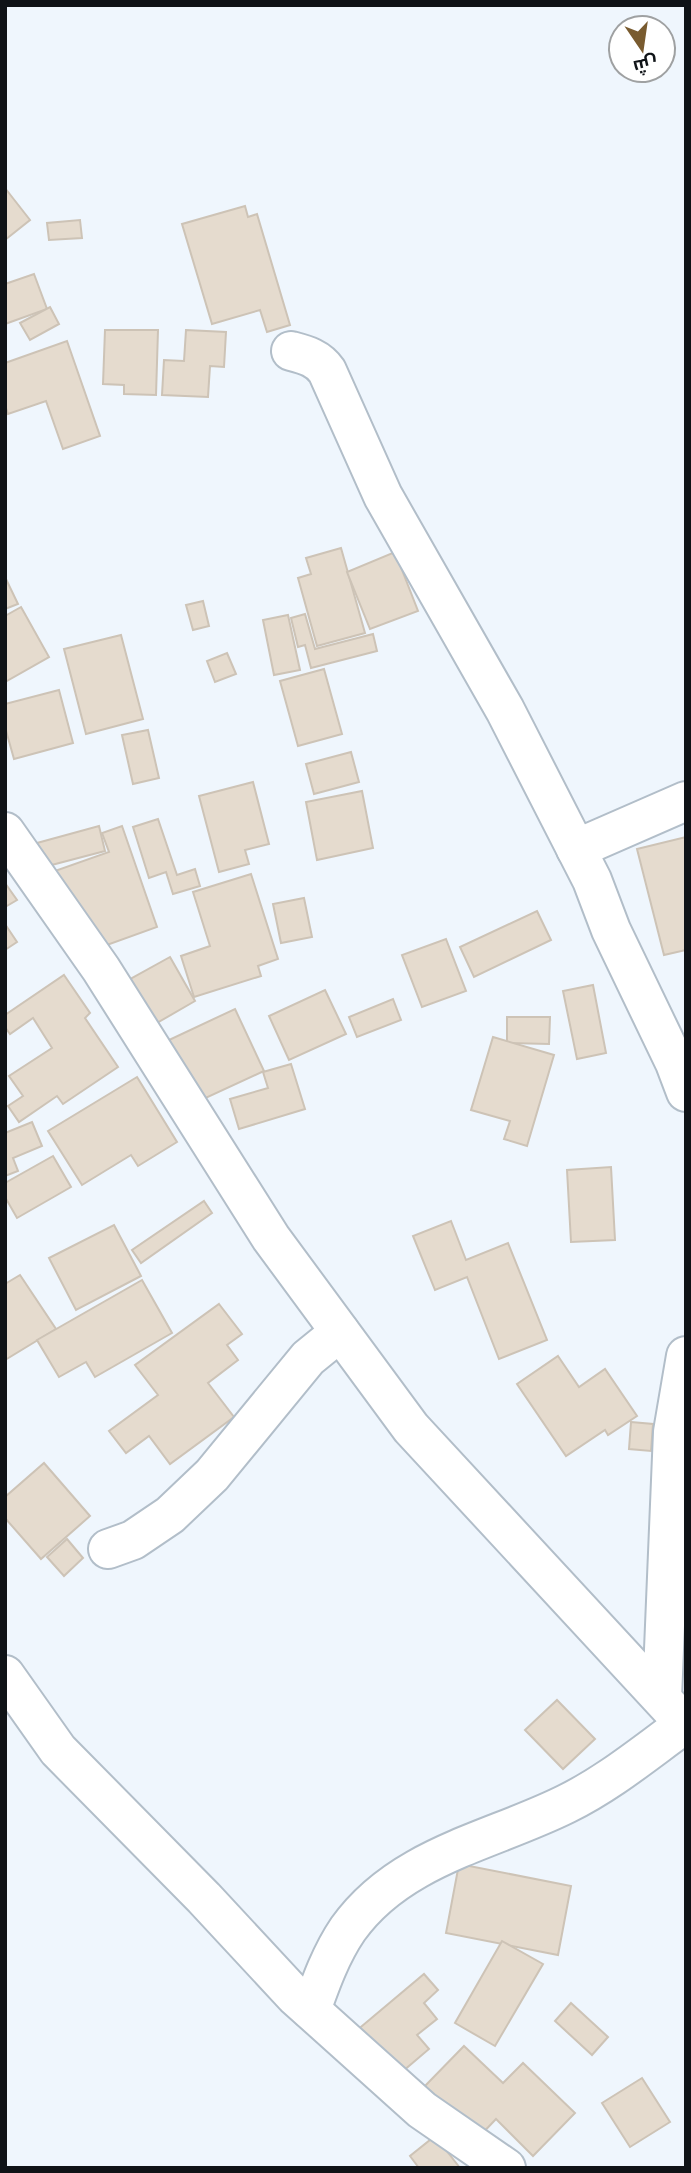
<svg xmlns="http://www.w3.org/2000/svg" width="691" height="2173" font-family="'PT Sans',Cairo,sans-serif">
<rect width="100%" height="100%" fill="#eff6fd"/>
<g fill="#e5dbce" stroke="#cdc3b6" stroke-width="2">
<polygon points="5,188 30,220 5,240"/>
<polygon points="245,206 248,217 257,214 290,325 267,332 260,310 212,324 182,224"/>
<polygon points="80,220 82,238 49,240 47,223"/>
<polygon points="34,274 47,309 5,324 5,284"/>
<polygon points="50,307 59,324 30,340 20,323"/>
<polygon points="105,330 158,330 156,395 124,394 124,385 103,384"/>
<polygon points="186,330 226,332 224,367 210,366 208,397 162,395 164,360 184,361"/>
<polygon points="67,341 100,436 63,449 46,401 8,414 5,405 5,363"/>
<polygon points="341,548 365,633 317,646 298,578 311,574 306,558"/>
<polygon points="395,552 418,611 370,629 347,572"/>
<polygon points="5,577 18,604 5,609"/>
<polygon points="203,601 209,626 193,630 186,605"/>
<polygon points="21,607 49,657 5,682 5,616"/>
<polygon points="305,614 315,649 373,634 377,651 311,668 305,645 298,647 291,618"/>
<polygon points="288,615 300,670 274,675 263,620"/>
<polygon points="121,635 143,719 86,734 64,649"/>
<polygon points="227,653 236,674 215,682 207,661"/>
<polygon points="324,669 342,734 298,746 280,681"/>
<polygon points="59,690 73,743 14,759 5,727 5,704"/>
<polygon points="148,730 159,778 133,784 122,735"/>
<polygon points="351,752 359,782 314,794 306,764"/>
<polygon points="253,782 269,844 245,850 249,864 219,872 199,796"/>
<polygon points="362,791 373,848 317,860 306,802"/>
<polygon points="158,819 177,875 195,869 200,886 173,894 166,872 149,878 133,827"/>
<polygon points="99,826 105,851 44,867 37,843"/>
<polygon points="122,826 157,927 93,950 52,872 109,852 102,833"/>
<polygon points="686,837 686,950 664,955 637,849"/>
<polygon points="251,874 278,959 258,966 261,976 194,997 181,956 210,946 193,892"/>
<polygon points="5,883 17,900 5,907"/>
<polygon points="304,898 312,937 281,943 273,904"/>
<polygon points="537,911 551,940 474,977 460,947"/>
<polygon points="5,924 17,942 5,950"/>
<polygon points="446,939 466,991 422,1007 402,955"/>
<polygon points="170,957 195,1001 150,1027 125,982"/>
<polygon points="64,975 90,1013 85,1018 118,1067 63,1104 57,1096 19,1122 8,1106 23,1096 9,1076 52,1048 33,1018 10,1034 5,1027 5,1015"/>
<polygon points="593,985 606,1053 577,1059 563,991"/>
<polygon points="325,990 346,1034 289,1060 269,1016"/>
<polygon points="393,999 401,1020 357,1037 349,1017"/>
<polygon points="235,1009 264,1071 197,1102 169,1040"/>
<polygon points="507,1017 550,1017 549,1044 507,1043"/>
<polygon points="493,1037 554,1055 527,1146 504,1139 510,1121 471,1110"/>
<polygon points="291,1064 305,1109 239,1129 230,1099 268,1088 263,1072"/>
<polygon points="137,1077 177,1142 138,1166 131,1155 82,1185 48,1131"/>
<polygon points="32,1122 42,1146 13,1158 18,1171 5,1176 5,1133"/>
<polygon points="53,1156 71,1187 17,1218 5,1197 5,1183"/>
<polygon points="611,1167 615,1240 571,1242 567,1170"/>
<polygon points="204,1201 212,1213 141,1263 132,1250"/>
<polygon points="451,1221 466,1260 508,1243 547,1340 499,1359 467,1277 435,1290 413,1236"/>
<polygon points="114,1225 141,1276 76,1310 49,1258"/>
<polygon points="20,1275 56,1329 5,1360 5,1284"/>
<polygon points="142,1280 172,1333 95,1377 86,1362 59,1377 37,1340"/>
<polygon points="219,1304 242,1334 227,1345 238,1360 208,1383 234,1417 170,1464 149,1436 126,1453 109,1431 158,1395 135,1365"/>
<polygon points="558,1356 579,1387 605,1369 637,1416 608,1435 605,1430 566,1456 517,1384"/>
<polygon points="631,1422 653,1424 651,1451 629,1449"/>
<polygon points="44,1463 90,1516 41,1559 5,1518 5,1497"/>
<polygon points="67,1539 83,1558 64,1576 47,1557"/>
<polygon points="557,1700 595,1739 563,1769 525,1730"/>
<polygon points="459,1864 571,1886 558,1955 446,1933"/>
<polygon points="502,1941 543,1964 495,2046 455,2023"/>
<polygon points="424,1974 438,1990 424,2003 437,2019 417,2035 429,2049 396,2077 356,2031"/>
<polygon points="571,2003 608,2037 592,2055 555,2021"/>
<polygon points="464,2046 503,2083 523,2063 575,2113 533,2156 496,2119 476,2140 423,2088"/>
<polygon points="642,2078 670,2122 630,2147 602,2103"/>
<polygon points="435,2136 460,2168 419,2168 410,2156"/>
</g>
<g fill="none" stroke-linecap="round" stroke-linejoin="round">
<defs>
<g id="minor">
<path d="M291 351C306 355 318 358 327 371L383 496 505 710 592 880 611 930 675 1063 686 1092"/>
<polyline points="5,832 101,969 271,1238 411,1428 686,1725"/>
<polyline points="576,849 686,801"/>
<polyline points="108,1549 133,1540 170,1515 212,1475 308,1358 340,1332"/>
<polyline points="5,1675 58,1750 204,1898 295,1996 422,2110 506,2168"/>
<polyline points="662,1698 673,1432 686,1356"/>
<path d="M311 2010C321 1982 331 1954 348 1929 400 1856 492 1841 566 1804 609 1783 646 1752 685 1724"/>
</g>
</defs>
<use href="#minor" stroke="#b2bec9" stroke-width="42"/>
<use href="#minor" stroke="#fff" stroke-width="38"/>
</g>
<rect width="691" height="2173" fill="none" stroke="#0f1317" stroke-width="14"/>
<g transform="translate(642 49) rotate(167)"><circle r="33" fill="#ffffff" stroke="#9fa1a2" stroke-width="2"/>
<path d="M0-5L12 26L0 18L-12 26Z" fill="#795b2f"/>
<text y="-10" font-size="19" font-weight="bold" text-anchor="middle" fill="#0f1317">ش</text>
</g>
</svg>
